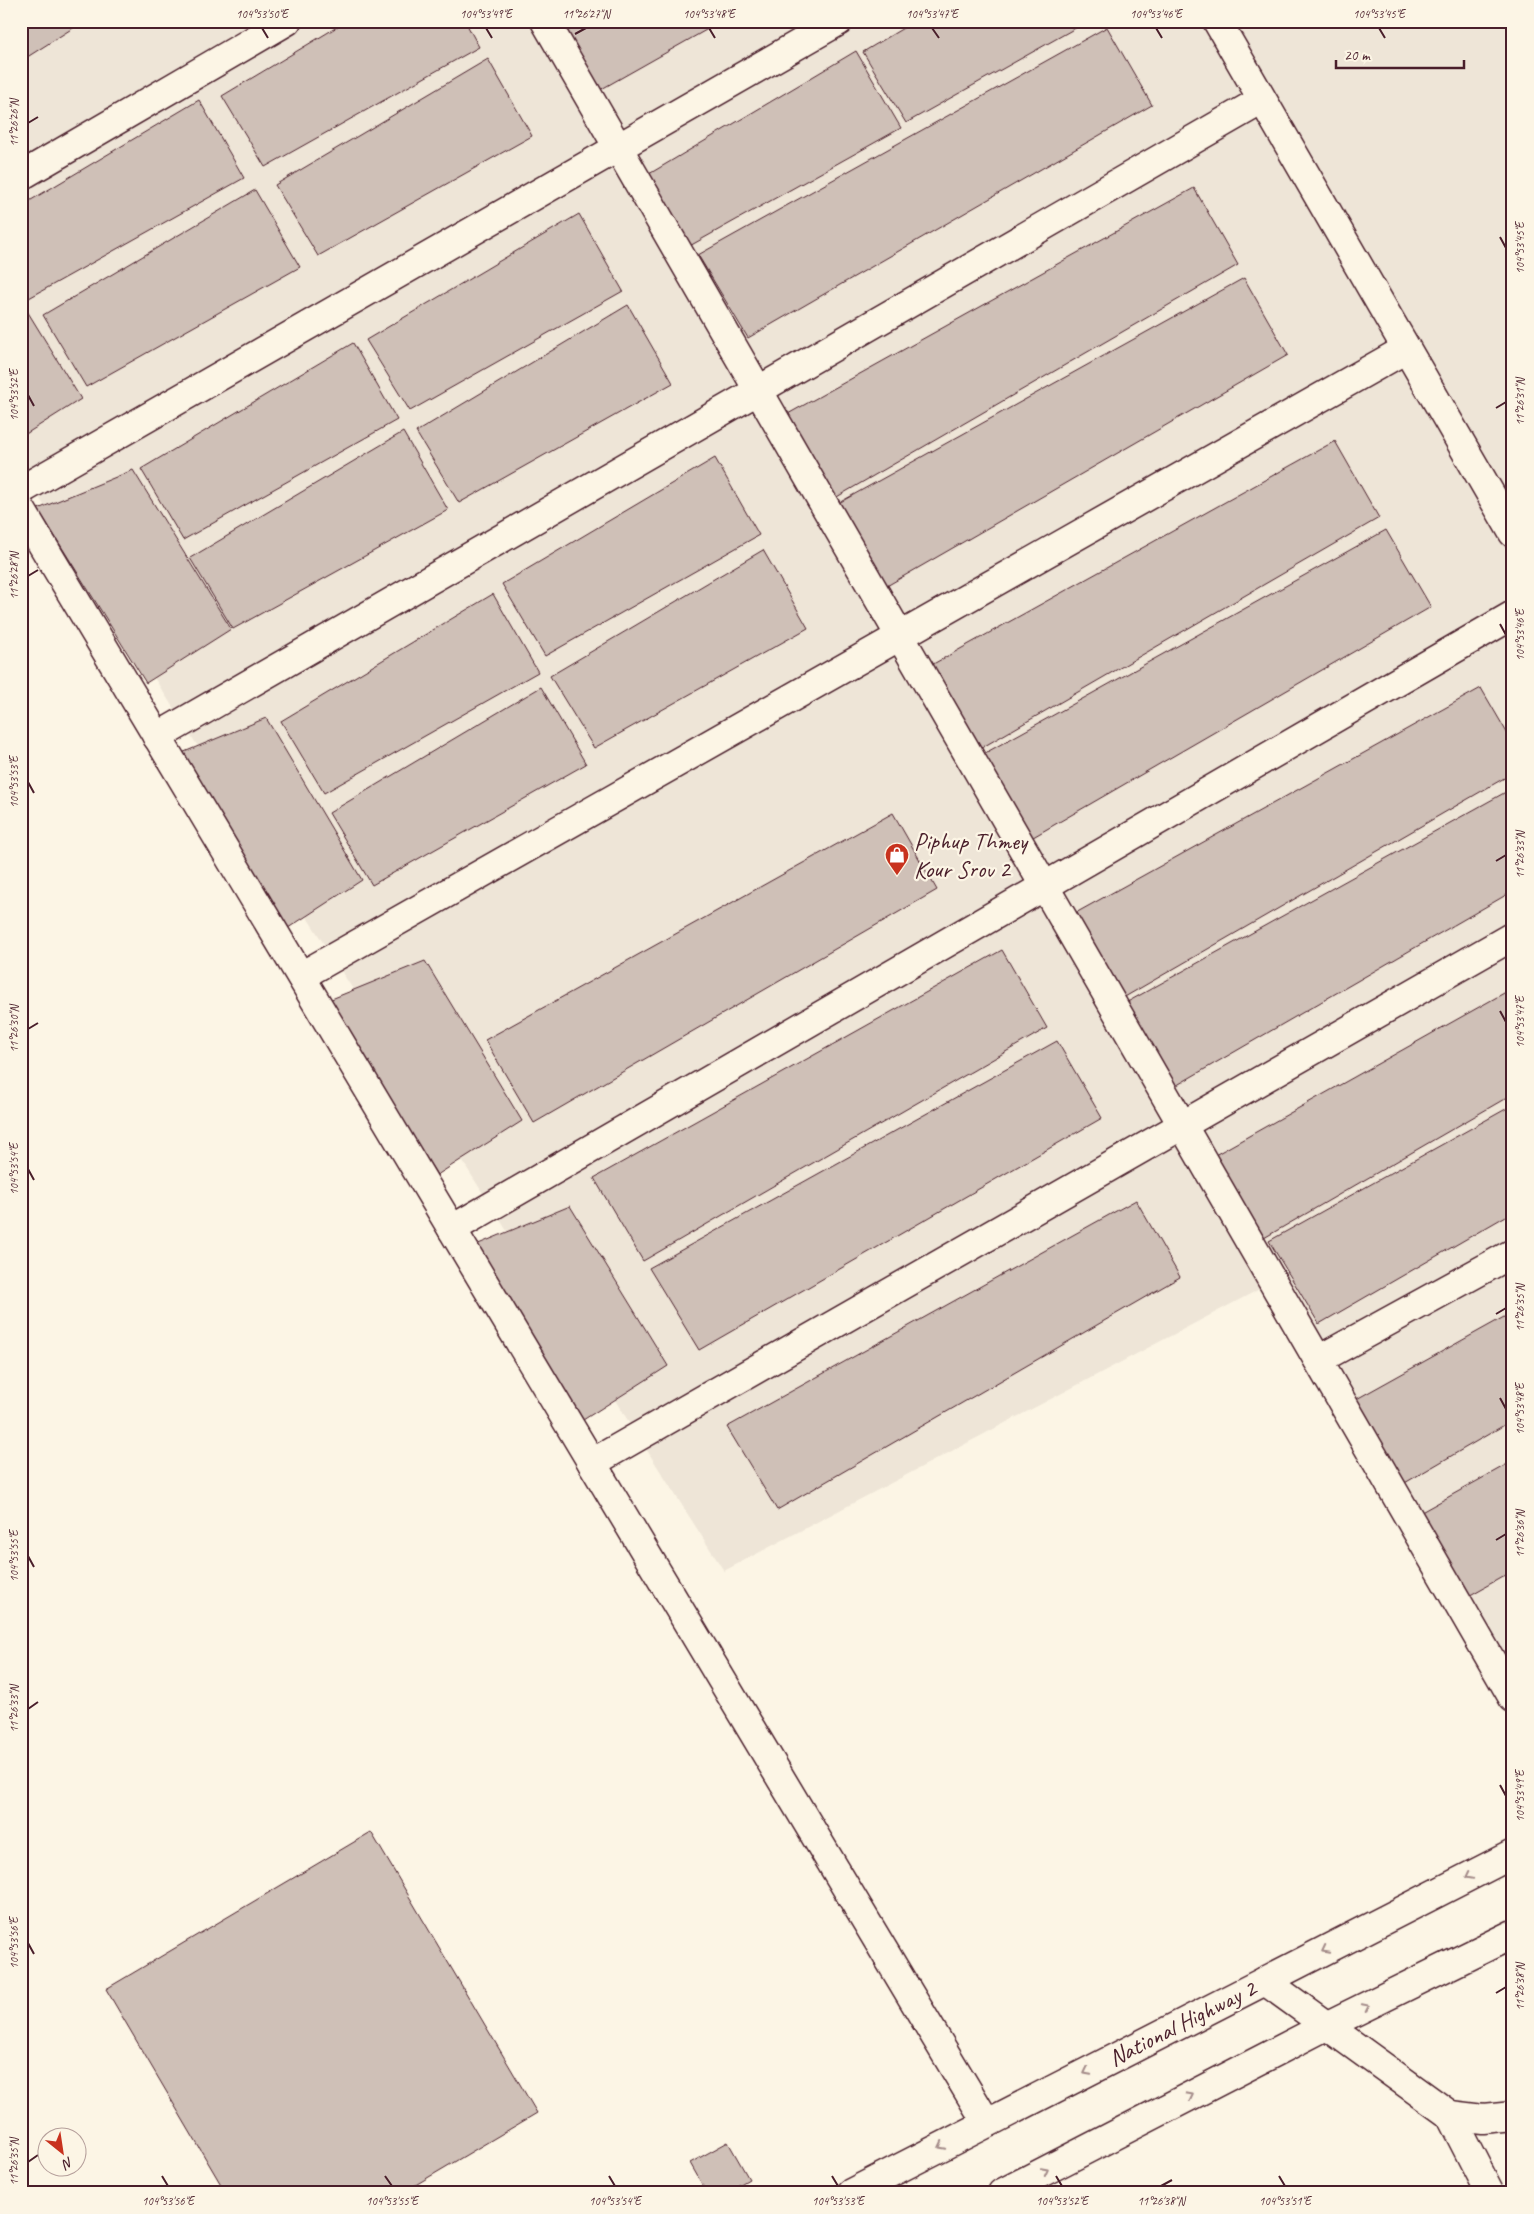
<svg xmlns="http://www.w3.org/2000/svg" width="1534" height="2214" font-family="Caveat,sans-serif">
<rect width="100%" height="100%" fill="#fcf5e5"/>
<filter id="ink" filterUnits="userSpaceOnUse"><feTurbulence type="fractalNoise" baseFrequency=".02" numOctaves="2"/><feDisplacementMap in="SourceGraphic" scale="10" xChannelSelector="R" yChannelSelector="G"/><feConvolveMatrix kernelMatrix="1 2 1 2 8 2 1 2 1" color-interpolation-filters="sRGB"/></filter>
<g filter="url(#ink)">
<polygon fill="#eee5d7" points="21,21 1513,21 1513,1699 1273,1282 724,1571 21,469"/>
<g fill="#cfc0b7" stroke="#4a1f2b">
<polygon points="21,21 84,21 21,61"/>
<polygon points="347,21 465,21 479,47 265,167 222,96"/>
<polygon points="555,21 722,21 598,91"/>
<polygon points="915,21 1088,21 906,123 863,52"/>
<polygon points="1107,27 1152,105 748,338 698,255"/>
<polygon points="856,51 901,128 686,248 644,177"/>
<polygon points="488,59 532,136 318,256 275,185"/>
<polygon points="199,100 244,178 29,298 21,285 21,206"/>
<polygon points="1194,188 1238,265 835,498 786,415"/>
<polygon points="255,190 300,267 86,387 43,315"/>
<polygon points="579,214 623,291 410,411 366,340"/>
<polygon points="1244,278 1288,355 885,587 835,505"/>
<polygon points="21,301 81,399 21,437"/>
<polygon points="628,305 673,383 459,503 416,432"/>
<polygon points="353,343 397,420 183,540 141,469"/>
<polygon points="403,432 448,510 233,629 190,558"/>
<polygon points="1335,441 1379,518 976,751 926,668"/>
<polygon points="715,458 759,535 545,656 502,584"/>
<polygon points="133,470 231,629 146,683 38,509"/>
<polygon points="1386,530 1431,607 1028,840 978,757"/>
<polygon points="763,550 808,628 594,748 550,676"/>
<polygon points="493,594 538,672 324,793 281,721"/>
<polygon points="541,687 586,764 372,885 329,813"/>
<polygon points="1481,688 1513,743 1513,773 1123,998 1072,915"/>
<polygon points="266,718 362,880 285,930 177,755"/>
<polygon points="1513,788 1513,891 1172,1088 1122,1005"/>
<polygon points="893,813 937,890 534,1123 485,1040"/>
<polygon points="1002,950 1047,1028 643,1261 594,1178"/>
<polygon points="425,961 522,1121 437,1175 329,1000"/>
<polygon points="1513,988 1513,1094 1264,1238 1215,1155"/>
<polygon points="1057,1041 1102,1118 699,1350 649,1268"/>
<polygon points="1513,1105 1513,1212 1319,1324 1269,1241"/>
<polygon points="1136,1200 1180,1277 777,1510 727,1427"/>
<polygon points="570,1206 668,1366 583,1420 476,1245"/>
<polygon points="1513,1312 1513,1420 1403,1484 1353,1401"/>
<polygon points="1513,1461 1513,1571 1465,1598 1416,1515"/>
<polygon points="371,1832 537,2113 402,2193 226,2193 106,1989"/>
<polygon points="728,2142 749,2179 725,2193 707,2193 690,2163"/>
</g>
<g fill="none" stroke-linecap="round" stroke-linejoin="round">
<defs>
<g id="minor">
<polyline points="545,21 1513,1698"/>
<polyline points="1217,21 1513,533"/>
<polyline points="21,176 287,21"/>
<polyline points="21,490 839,21"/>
<polyline points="21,509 987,2123"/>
<polyline points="157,737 1262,100"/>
<polyline points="301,976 1406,349"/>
<polyline points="452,1229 1513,615"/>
<polyline points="1318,1360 1513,1253"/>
<polyline points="592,1463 1513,936"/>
<polyline points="1265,1981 1450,2115 1490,2193"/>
<polyline points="1450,2115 1483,2119 1513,2116"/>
</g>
<g id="highway">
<polyline points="851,2193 1513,1854"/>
<polyline points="1002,2193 1326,2026 1513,1934"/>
</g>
</defs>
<use href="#minor" stroke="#4a1f2b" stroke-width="31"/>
<use href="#highway" stroke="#4a1f2b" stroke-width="31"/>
<use href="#minor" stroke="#fcf5e5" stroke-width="28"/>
<use href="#highway" stroke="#fcf5e5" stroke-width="28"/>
</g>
<defs><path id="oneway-chevron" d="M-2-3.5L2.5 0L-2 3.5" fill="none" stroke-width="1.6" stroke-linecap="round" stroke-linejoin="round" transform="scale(1.25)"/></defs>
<g stroke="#a38a88">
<use href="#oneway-chevron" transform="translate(1469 1876) rotate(153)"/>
<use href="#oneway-chevron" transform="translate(1325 1950) rotate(153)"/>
<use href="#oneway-chevron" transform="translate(1366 2007) rotate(-26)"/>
<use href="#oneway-chevron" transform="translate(1087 2072) rotate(153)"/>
<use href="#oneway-chevron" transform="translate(1190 2096) rotate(-27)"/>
<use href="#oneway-chevron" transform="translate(942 2146) rotate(153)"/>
<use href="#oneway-chevron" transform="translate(1045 2171) rotate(-27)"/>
</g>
</g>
<path fill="none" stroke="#4a1f2b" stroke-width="2" d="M262 28 268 38M486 28 492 38M709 28 715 38M932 28 939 38M1156 28 1162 38M1379 28 1385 38M575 34 586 28M28 123 38 117M1500 237 1506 248M28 395 34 406M1496 408 1506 402M28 576 38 570M1500 624 1506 635M28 782 34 793M1496 861 1506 855M1500 1011 1506 1022M28 1029 38 1023M28 1169 34 1180M1496 1314 1506 1308M1500 1398 1506 1409M1496 1540 1506 1534M28 1556 34 1567M28 1709 38 1702M1500 1785 1506 1796M28 1943 34 1954M1496 1993 1506 1987M28 2162 38 2155M162 2176 168 2186M385 2176 392 2186M609 2176 615 2186M832 2176 838 2186M1056 2176 1062 2186M1279 2176 1285 2186M1161 2186 1172 2180"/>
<defs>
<symbol id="shop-pin" viewBox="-11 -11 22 30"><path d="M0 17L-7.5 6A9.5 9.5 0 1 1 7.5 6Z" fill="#c8321e" stroke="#fcf5e5"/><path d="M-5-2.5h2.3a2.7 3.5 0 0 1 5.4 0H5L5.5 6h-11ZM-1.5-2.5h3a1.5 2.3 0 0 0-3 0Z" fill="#fff"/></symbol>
</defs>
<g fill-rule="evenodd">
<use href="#shop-pin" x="883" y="841" width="28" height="38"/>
</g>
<g text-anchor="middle" stroke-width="4.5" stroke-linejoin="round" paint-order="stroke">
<g font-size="24" fill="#4a1f2b" stroke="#fcf5e5" text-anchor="start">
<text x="914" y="849">Piphup Thmey<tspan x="914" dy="28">Kour Srov 2</tspan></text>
</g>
<g font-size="24" fill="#4a1f2b" stroke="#fcf5e5">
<text transform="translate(1182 2023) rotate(-27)" y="8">National Highway 2</text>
</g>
</g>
<rect width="1534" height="2214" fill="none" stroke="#fcf5e5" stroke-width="55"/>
<g transform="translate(62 2152) rotate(150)"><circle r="24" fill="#fcf5e5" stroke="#b59f9b"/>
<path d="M0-4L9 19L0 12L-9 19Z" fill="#c8321e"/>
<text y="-8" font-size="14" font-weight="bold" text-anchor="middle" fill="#4a1f2b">N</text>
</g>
<path d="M1336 60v8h128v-8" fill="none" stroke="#4a1f2b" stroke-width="2.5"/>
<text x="1344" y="60" font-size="15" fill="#4a1f2b" stroke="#fcf5e5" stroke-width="4" paint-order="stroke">20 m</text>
<rect x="28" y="28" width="1478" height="2158" fill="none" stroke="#4a1f2b" stroke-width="2"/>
<g font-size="12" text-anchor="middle" fill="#4a1f2b">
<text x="262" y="18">104°53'50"E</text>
<text x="486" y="18">104°53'49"E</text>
<text x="586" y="18">11°26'27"N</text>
<text x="709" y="18">104°53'48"E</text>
<text x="932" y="18">104°53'47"E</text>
<text x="1156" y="18">104°53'46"E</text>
<text x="1379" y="18">104°53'45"E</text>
<text transform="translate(14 123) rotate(-90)" y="4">11°26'26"N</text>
<text transform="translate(1520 248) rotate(-90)" y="4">104°53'45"E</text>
<text transform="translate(14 395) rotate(-90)" y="4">104°53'52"E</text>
<text transform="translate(1520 402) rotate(-90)" y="4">11°26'31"N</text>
<text transform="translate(14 576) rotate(-90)" y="4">11°26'28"N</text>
<text transform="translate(1520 635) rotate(-90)" y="4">104°53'46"E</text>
<text transform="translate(14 782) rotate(-90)" y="4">104°53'53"E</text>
<text transform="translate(1520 855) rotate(-90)" y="4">11°26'33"N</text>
<text transform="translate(1520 1022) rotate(-90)" y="4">104°53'47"E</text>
<text transform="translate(14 1029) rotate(-90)" y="4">11°26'30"N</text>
<text transform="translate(14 1169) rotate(-90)" y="4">104°53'54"E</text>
<text transform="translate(1520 1308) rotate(-90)" y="4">11°26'35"N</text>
<text transform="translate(1520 1409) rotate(-90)" y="4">104°53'48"E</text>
<text transform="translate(1520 1534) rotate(-90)" y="4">11°26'36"N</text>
<text transform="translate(14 1556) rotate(-90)" y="4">104°53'55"E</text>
<text transform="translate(14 1709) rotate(-90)" y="4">11°26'33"N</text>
<text transform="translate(1520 1796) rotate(-90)" y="4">104°53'49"E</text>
<text transform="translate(14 1943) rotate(-90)" y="4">104°53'56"E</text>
<text transform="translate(1520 1987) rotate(-90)" y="4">11°26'38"N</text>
<text transform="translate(14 2162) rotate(-90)" y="4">11°26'35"N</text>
<text x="168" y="2205">104°53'56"E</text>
<text x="392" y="2205">104°53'55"E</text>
<text x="615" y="2205">104°53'54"E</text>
<text x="838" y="2205">104°53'53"E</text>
<text x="1062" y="2205">104°53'52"E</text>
<text x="1161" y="2205">11°26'38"N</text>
<text x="1285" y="2205">104°53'51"E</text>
</g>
</svg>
